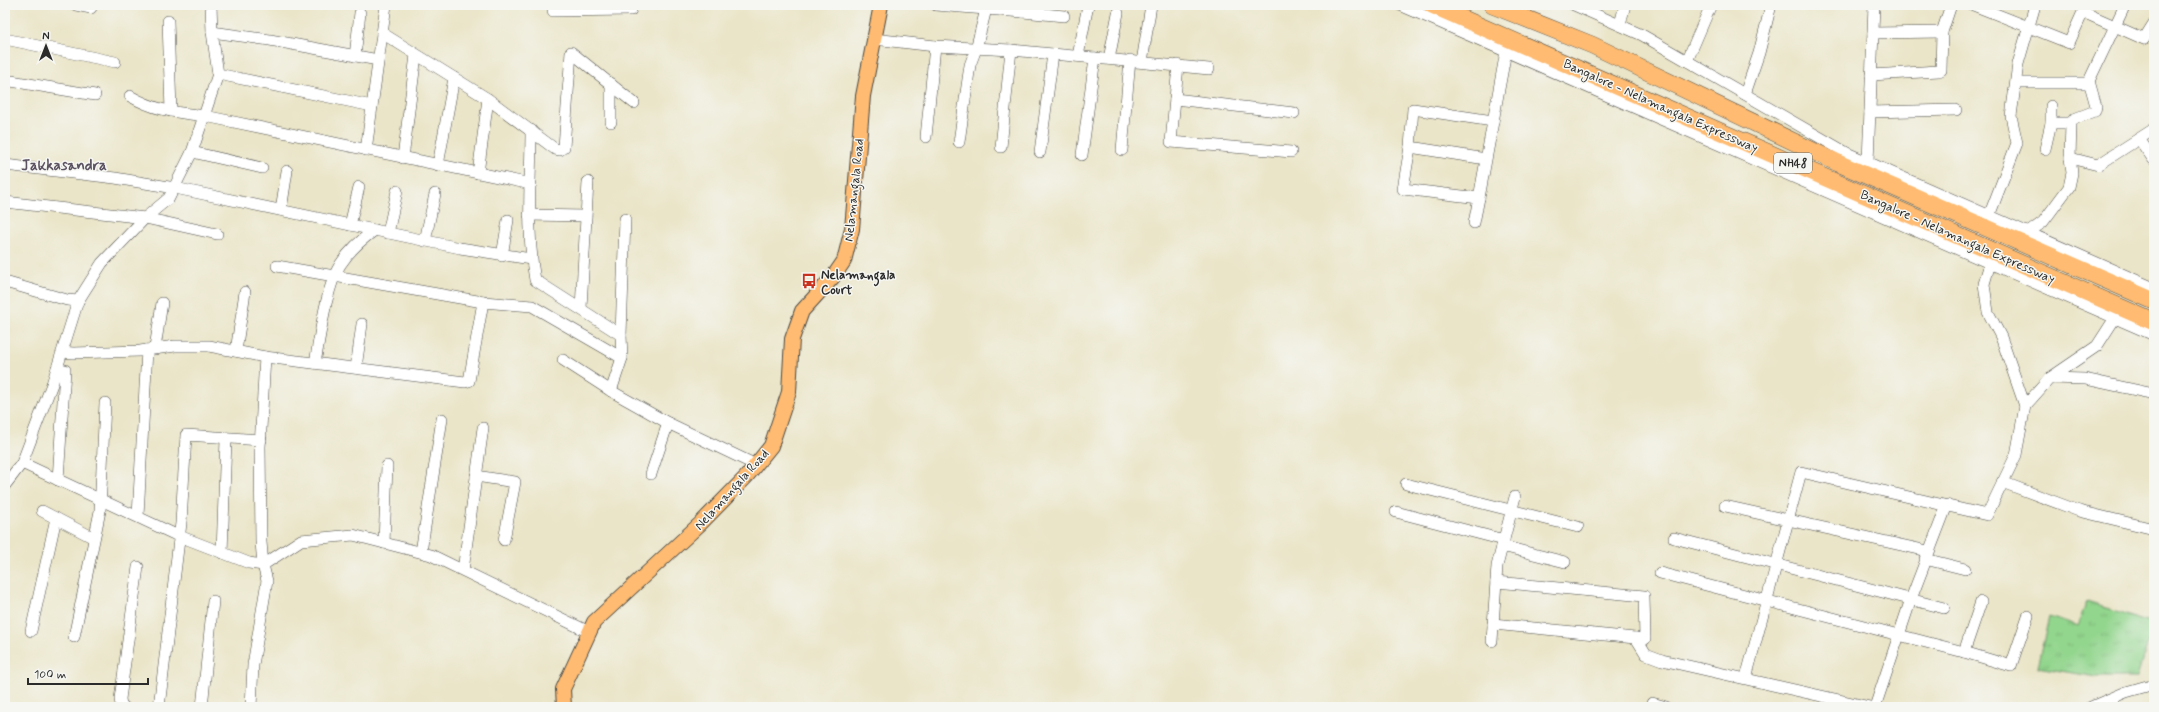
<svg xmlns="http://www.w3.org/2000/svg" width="2159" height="712" font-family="Mynerve,sans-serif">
<defs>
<pattern id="grass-tufts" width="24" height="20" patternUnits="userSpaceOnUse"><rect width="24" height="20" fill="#92d58d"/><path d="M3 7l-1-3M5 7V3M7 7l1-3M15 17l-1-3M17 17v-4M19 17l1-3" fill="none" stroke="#7eb77a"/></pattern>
</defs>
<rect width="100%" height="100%" fill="#f6f6f2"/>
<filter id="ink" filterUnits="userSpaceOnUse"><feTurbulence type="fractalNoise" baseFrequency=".025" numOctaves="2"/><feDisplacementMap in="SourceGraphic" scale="8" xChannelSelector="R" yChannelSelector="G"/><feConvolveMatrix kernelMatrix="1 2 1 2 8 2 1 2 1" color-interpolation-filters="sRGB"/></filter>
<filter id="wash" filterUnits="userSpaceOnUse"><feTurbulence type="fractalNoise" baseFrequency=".012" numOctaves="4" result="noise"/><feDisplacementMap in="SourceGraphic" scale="16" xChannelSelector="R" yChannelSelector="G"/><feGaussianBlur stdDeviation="0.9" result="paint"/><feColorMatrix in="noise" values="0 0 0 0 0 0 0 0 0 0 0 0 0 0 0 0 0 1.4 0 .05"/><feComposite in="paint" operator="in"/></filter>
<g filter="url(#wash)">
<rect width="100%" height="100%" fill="#eae5c8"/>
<polygon fill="url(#grass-tufts)" stroke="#5e805c" points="2087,602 2154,623 2137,677 2096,677 2037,667 2049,617 2077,626"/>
</g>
<g filter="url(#ink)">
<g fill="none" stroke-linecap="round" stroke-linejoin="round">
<defs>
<g id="minor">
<polyline points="76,5 91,8"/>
<polyline points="936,5 1023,12"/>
<polyline points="1400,5 2154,335"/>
<polyline points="1574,5 1642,35 1847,153 2154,288"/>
<polyline points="1973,5 2069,43 2083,12 2144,39 2154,23"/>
<polyline points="1025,6 1023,12 1064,16"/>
<polyline points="553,11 631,10 631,5"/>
<polyline points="168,21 171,111"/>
<polyline points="1620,24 1625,5"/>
<polyline points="212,32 270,40 378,60"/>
<polyline points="382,33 488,99 555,149 560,150 564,147 571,52 634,103"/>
<polyline points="1873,33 1942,32"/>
<polyline points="5,39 115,62"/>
<polyline points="874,39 935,46 1011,50 1209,69"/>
<polyline points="355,56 360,13"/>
<polyline points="1078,56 1088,5"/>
<polyline points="1109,59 1118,13"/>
<polyline points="1687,61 1711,5"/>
<polyline points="1142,62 1151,5"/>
<polyline points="1178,65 1175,99 1294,113"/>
<polyline points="218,74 372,106"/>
<polyline points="1871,75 1939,71 1941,70 1942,32 1951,5"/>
<polyline points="5,80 95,95"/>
<polyline points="2016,83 2086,83 2089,81 2125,5"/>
<polyline points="611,84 611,122"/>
<polyline points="1745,94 1759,53 1771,5"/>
<path d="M130 96C156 111 175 112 205 116L531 184"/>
<polyline points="1175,99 1171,142 1291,152"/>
<polyline points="1870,112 1956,110"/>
<polyline points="2051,123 2071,123"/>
<path d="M531 130C531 180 526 231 535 280L621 335 622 358 611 391"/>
<polyline points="926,137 935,46"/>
<polyline points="2139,139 2154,160"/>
<polyline points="959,142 970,65 976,49 987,5"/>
<polyline points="1001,147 1011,50"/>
<polyline points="1410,147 1413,109 1493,121"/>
<polyline points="2045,149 2051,123 2051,106"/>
<polyline points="366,150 386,5"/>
<polyline points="1122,150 1130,60"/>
<polyline points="192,152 262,168"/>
<polyline points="1040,152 1053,54"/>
<polyline points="1082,155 1095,58"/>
<polyline points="403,158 416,55"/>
<polyline points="2070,158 2098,165 2154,129"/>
<polyline points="1486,159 1410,147 1403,189 1479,198 1506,51"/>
<polyline points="1868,162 1874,5"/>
<polyline points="5,165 115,178 175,188 460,248 531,259"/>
<polyline points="438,165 454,78"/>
<polyline points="478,173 488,99"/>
<polyline points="5,202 145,218 217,234"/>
<polyline points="281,210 287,171"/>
<polyline points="529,215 585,216"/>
<polyline points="1989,216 2017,143 2011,116 2018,64 2035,5"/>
<polyline points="1474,223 1479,198"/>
<polyline points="350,225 359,187"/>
<polyline points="388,233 397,191"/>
<polyline points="2028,233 2043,222 2069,187 2072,173 2070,158 2071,123 2074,119 2095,111 2096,106 2089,81"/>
<polyline points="425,241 435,194"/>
<polyline points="502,256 508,220"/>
<polyline points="1990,263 1984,284 1988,312 2001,337 2025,406"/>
<polyline points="277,266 483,302 532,306 622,358"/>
<polyline points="5,282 67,300 78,301"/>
<polyline points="581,308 588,182"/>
<polyline points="621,335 625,219"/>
<polyline points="155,348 162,303"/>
<polyline points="236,351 245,292"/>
<polyline points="63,352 73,353 140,351 175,346 209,346 265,357 465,382 469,381 483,302"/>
<polyline points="563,360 611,391 668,423 756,465"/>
<path d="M315 363C320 336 326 287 340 265 349 251 362 239 375 230"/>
<polyline points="57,368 65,370 58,480"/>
<polyline points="356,368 362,324"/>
<polyline points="2050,378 2097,346 2115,318"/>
<polyline points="22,463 174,534 249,563 263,565 301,540 353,535 431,555 589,632"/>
<polyline points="651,474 668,423"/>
<polyline points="476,476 515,482 504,540"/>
<polyline points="2002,482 2079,511 2154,529"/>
<polyline points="1406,484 1578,527"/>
<polyline points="5,485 22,463 52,384 78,301 102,263 145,218 169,198 192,152 218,74 212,32 211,5"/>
<polyline points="1725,506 1928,551"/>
<polyline points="42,511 94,538"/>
<polyline points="1396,512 1504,540"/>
<polyline points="138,516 147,350"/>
<polyline points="1674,538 1944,608"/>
<polyline points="384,543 387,466"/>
<polyline points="1502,546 1565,562"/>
<polyline points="421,552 442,419"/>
<polyline points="222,553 226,439"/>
<polyline points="1925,559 1965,569"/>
<polyline points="463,570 483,428"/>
<polyline points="1660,573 1964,652 2011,666 2028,616"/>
<polyline points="1493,624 1645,639 1644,596 1496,582"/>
<polyline points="31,631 56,518"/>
<polyline points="74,637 100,511 105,403"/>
<polyline points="1636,638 1646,654 1662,660 1870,707"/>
<polyline points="1492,641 1497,566 1515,497"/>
<polyline points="1964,652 1981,602"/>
<polyline points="1746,678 1801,472 1987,515 2016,455 2025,406 2050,378 2085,379 2154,394"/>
<polyline points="1652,703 1666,707"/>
<polyline points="124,707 121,705 120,699 138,567"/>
<polyline points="159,707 181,523 186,435 261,440"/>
<polyline points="202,707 213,601"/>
<polyline points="251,707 253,665 267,581 263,565 261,542 260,447 265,357"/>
<polyline points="1875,707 1911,599 1947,505"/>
<polyline points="2091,707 2126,692 2154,684"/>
</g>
<polyline id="major" points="564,707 563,689 594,622 700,524 746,477 771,446 789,392 792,339 802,311 833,277 844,261 852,229 863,96 881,5"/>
<g id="highway">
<polyline points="1432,5 2154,322"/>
<polyline points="1492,5 1592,45 1838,163 2154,301"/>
</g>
</defs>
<use href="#minor" stroke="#484743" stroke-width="12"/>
<use href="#major" stroke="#484743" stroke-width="16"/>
<use href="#highway" stroke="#484743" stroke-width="18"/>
<use href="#minor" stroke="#fff" stroke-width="11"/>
<use href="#major" stroke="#febb71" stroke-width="14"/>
<use href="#highway" stroke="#febb71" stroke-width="17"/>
</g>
</g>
<defs>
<symbol id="bus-bare" viewBox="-9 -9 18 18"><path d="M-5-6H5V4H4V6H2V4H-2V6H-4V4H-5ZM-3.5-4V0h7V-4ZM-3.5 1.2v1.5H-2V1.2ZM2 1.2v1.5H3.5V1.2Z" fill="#c8321e" stroke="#f6f6f2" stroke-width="2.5" paint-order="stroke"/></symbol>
</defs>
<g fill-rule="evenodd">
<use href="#bus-bare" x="798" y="270" width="22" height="22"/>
</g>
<g text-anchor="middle" stroke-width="3" stroke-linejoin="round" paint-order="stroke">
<rect fill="#f6f6f2" stroke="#686867" stroke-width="1" x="1774" y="153" width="38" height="20" rx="3"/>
<g font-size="12" font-weight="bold" fill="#2b2b2b">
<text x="1793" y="167">NH48</text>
</g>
<g font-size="13" fill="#2b2b2b" stroke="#f6f6f2">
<text transform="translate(1661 105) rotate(24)" y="5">Bangalore - Nelamangala Expressway</text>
<text transform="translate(853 190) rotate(-84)" y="5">Nelamangala Road</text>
<text transform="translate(1958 236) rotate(24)" y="5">Bangalore - Nelamangala Expressway</text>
<text transform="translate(731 489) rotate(-48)" y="5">Nelamangala Road</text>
</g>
<g font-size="13" font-weight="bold" fill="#2b2b2b" stroke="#f6f6f2" text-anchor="start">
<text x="821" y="279">Nelamangala<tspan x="821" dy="15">Court</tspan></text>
</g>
<g font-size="15" font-weight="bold" fill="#5c5362" stroke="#f6f6f2">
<text x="64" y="170">Jakkasandra</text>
</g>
</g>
<rect width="2159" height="712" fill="none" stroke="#f6f6f2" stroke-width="20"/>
<g transform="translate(46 46)" stroke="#f6f6f2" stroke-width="3" paint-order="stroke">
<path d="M0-3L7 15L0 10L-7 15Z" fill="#2b2b2b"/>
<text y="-6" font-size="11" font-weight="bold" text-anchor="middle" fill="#2b2b2b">N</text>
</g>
<path d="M28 678v6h120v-6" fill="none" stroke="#2b2b2b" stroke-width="2"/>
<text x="34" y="678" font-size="12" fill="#2b2b2b" stroke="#f6f6f2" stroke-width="3" paint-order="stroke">100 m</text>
</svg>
